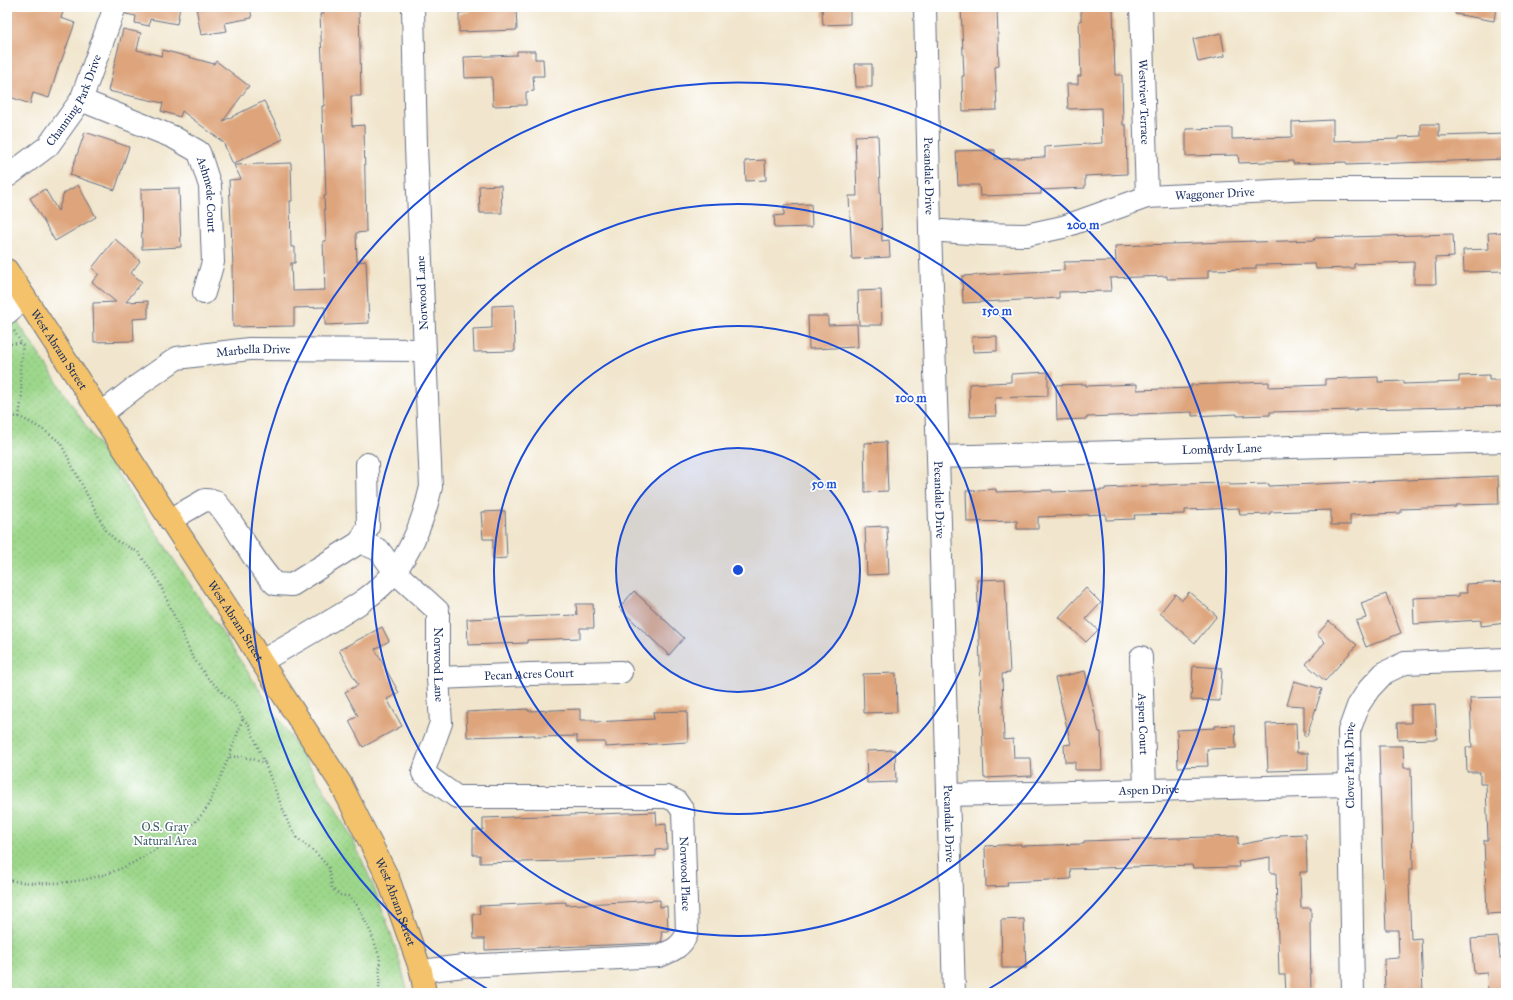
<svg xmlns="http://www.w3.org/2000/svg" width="1513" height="1000" font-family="'IM FELL Great Primer',serif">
<defs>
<pattern id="park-dots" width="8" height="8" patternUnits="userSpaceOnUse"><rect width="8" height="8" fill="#9dd78b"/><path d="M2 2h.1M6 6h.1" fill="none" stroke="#87b97a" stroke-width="1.8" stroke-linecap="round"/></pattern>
</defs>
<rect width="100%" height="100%" fill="#fff"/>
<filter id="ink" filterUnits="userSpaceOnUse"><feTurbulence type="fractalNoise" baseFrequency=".025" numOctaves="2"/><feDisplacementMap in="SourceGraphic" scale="8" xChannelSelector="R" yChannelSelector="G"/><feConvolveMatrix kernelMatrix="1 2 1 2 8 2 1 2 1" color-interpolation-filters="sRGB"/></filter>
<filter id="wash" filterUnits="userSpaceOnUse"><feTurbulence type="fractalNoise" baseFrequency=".012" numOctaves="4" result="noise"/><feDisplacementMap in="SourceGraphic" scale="16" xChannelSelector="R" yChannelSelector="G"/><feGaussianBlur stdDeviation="0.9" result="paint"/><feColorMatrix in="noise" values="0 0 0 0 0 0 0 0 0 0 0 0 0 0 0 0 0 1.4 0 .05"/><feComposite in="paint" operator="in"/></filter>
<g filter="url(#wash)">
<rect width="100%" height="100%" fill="#f1e6cd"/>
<path fill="url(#park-dots)" stroke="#5c8374" d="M7 306 286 730C309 766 333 801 352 839 376 888 395 940 408 993H7Z"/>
<g id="blocks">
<g fill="#dea57d">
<polygon points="9,7 65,7 61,18 75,23 61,62 60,62 49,98 33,93 30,104 7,96 7,13"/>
<polygon points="127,7 180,7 177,24 150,19 149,26 135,23 136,16 126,14"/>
<polygon points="196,7 250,7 252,18 225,23 227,31 201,35"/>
<polygon points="323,7 359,7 361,96 351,96 352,126 364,125 366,232 356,233 357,262 366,261 369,323 325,325 325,307 294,308 294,326 233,327 232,266 233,266 229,180 241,179 234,165 291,163 292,201 290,201 291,247 295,247 295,263 291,263 292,288 293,288 293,291 325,290 323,241 326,241 324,196 326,196 324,144 323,144 322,106 324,106 320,14 324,14"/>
<polygon points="469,7 516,7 517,30 459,32 459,13 469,12"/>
<polygon points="822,7 850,7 850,24 823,25"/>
<polygon points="961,7 997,7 999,66 995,67 997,110 963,111 962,76 964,76"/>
<polygon points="1081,7 1113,7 1115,75 1122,75 1123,125 1126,125 1127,174 1085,176 1085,188 1041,190 1041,194 980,196 979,185 958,185 956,151 995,150 995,159 1045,157 1045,147 1102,143 1101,108 1068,109 1067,84 1078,84 1078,76 1081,76 1079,21 1081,21"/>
<polygon points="1455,7 1496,7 1494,21 1455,14"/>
<polygon points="123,29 141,33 137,50 162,56 163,50 214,64 216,61 249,86 223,121 264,101 283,139 233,164 223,142 182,111 180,117 161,111 163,103 108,91"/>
<polygon points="1221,33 1225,56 1198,62 1193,39"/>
<polygon points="517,51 535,51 535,59 543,59 544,76 533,76 534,91 526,92 526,105 493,106 492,77 465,78 464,57 517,55"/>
<polygon points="855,64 872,64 872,87 856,87"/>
<polygon points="1333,120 1333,141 1398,139 1398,137 1421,136 1421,124 1439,124 1439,136 1506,134 1506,159 1347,165 1346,162 1293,164 1293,161 1239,163 1238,155 1186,156 1186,129 1232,128 1232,139 1292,137 1292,122"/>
<polygon points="85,132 129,147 115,190 70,175"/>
<polygon points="878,135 882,241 889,240 890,257 852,259 849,196 857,196 855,136"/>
<polygon points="765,160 766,180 746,181 745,161"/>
<polygon points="78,185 96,217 55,241 30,198 45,189 58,211 64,193"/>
<polygon points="501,185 502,213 480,213 479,186"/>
<polygon points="179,188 181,247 142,249 141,189"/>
<polygon points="811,204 812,227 775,228 774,216 784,215 784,205"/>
<polygon points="1506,232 1506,271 1464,272 1463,250 1489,249 1488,233"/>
<polygon points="1453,234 1454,257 1435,258 1436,284 1414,284 1414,262 1354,264 1354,268 1316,269 1315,264 1256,265 1256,269 1208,270 1208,278 1167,279 1167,276 1110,278 1111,291 1059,292 1059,298 963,303 962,276 1064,270 1064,262 1116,261 1115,246 1255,241 1255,242 1315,240 1314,238"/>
<polygon points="115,239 140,261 131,273 142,282 126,302 148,301 148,318 133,319 134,341 94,342 93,303 116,302 92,282 99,274 92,268"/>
<polygon points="881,290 882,325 859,325 858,291"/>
<polygon points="514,305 515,351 474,352 473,329 492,328 492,306"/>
<polygon points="808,316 828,316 828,325 857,324 858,347 809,349"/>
<polygon points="997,336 997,351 973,352 972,337"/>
<polygon points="1048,372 1048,396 995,398 996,416 970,417 969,384 1011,382 1011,374"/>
<polygon points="1489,375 1489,380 1506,380 1506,406 1356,409 1357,410 1270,412 1270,415 1237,416 1237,414 1192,416 1192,412 1138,414 1138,415 1087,417 1087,419 1057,420 1056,385 1086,384 1086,386 1137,384 1137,390 1191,388 1191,385 1269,382 1269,387 1325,385 1325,379 1378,377 1378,382 1404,381 1404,384 1459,382 1459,376"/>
<polygon points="886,442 888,491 865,492 864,443"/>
<polygon points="1498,476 1499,504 1456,505 1456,507 1401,509 1401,513 1350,515 1350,525 1331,525 1331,510 1270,512 1270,514 1240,515 1239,508 1185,510 1185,514 1134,515 1135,519 1106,520 1106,514 1038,517 1038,529 1017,529 1017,521 967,522 966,491 996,489 996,492 1052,490 1052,492 1105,490 1105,488 1184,484 1230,483 1230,485 1269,484 1269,486"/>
<polygon points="505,511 507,558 493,559 493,539 483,539 481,512"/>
<polygon points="887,526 889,574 867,575 865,527"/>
<polygon points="1005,579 1010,673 1002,674 1004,740 1013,739 1014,758 1031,758 1032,776 984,778 977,580"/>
<polygon points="1506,582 1506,623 1481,626 1481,620 1414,624 1413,598 1459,596 1459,593 1467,593 1466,584"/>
<polygon points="1086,588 1101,603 1086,619 1098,630 1086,642 1059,617"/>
<polygon points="634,591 684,638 669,655 619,608"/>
<polygon points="1189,592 1217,616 1195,643 1160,613 1175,594 1182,600"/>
<polygon points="1386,594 1401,633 1366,647 1356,621 1366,618 1361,603"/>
<polygon points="576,604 593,604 594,628 580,628 580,638 527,640 527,643 468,645 467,619 577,615"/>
<polygon points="1329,621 1357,645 1325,681 1306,664 1325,642 1317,635"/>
<polygon points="382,627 389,641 375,649 399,693 387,699 402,726 363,747 349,721 358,716 345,692 358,685 339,650"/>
<polygon points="1193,666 1222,668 1220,701 1191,700"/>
<polygon points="1085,671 1099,732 1101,732 1102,770 1075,770 1075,762 1065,762 1064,745 1071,744 1055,678"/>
<polygon points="896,673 897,712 864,713 863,674"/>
<polygon points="1294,681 1322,689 1307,736 1304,736 1304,706 1287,705"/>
<polygon points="1506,697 1506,913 1487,914 1484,840 1488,840 1486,784 1480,784 1480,772 1467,772 1466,747 1472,747 1470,698"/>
<polygon points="1435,704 1437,739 1398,740 1397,723 1411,723 1411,705"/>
<polygon points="528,709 528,711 580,709 580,720 595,720 595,722 654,719 653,712 687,711 688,742 605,747 605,742 577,742 577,736 535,737 535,735 467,737 466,712"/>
<polygon points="1296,723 1297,753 1308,753 1308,770 1268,771 1266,724"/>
<polygon points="1235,725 1236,748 1207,749 1208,766 1178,767 1177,730 1215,728 1215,726"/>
<polygon points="1379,746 1403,746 1404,768 1411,768 1413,869 1409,869 1409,881 1411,939 1421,938 1423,993 1385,993 1384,959 1399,958 1398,930 1386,930 1384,882 1383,882"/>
<polygon points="895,750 896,782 867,783 866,751"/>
<polygon points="656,812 657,825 666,824 667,849 656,850 656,856 567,861 480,863 480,855 473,855 473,830 483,830 483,818"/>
<polygon points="1306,834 1307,872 1300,872 1301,908 1311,908 1311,923 1310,923 1311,993 1286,993 1285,975 1279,975 1276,873 1270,873 1270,857 1238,862 1239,867 1193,868 1192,865 1070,869 1071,879 1007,882 1008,886 986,887 985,846 1021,844 1021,846 1084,844 1084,841 1238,836 1238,845 1280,837 1280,835"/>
<polygon points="660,900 660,907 667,906 668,931 661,931 662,941 657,943 485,950 485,939 474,939 473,914 480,914 479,906 566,902 566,905"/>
<polygon points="1024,919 1026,968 1002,968 1001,920"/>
<polygon points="1498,937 1500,958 1506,958 1506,993 1488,993 1487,972 1474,973 1471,939"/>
</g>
</g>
</g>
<g filter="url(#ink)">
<use href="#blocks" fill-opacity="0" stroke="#666f85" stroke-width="1"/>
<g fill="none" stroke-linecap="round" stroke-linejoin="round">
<defs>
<g id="minor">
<path id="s1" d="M925 7 930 230 938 457 954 993"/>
<path id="s2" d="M1141 7 1147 197"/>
<path id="s3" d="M81 100 173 137 199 152 210 186 213 262 204 293"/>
<path id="s4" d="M8 176 48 146 81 100 115 7"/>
<path id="s5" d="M930 230 982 234 1026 235 1063 227 1147 197 1313 189H1506"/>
<polyline points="7,313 25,298"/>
<path id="s6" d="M101 414 137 386 177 358 249 349 424 350"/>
<path id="s7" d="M938 457 1506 441"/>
<path id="s8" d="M170 520 205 500 215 501C238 526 251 560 275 584L292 585 360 542 379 550 395 572 438 611V678L441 723 423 773 457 797H667L676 801 683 811 687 933C682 947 672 951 659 956L464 966 421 971"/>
<polyline points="360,542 368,527 367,464"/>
<path id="s9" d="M1141 657 1145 790"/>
<path d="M261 661C282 650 302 638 322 626 348 611 377 595 395 571 414 546 424 518 431 487L416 147 413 7"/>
<path id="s10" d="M438 678 530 674 621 672"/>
<path id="s11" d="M948 795 1349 785"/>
<path id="s12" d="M1353 993 1349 731 1358 706 1369 689 1384 673 1405 663 1506 659"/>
</g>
<g id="major">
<path id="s13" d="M7 270 246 636 261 661 341 784 388 878 421 971 425 993"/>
</g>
</defs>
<use href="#minor" stroke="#666f85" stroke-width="24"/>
<use href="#major" stroke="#666f85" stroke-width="24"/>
<g stroke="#666f85" stroke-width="2.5" stroke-dasharray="1 3" stroke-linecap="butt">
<polyline points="7,344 21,343"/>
<polyline points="7,416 19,417 22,395 20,369 23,346 13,329"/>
<polyline points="243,719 249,725 265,764"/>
<path d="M230 757C243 756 253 758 265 764L289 825 297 838 317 854 329 868 332 888 339 895 348 896 358 906 371 933 380 958 379 993"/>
<path d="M7 880C44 886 82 884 117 870 133 864 148 854 163 845 177 836 192 827 203 813 210 804 214 792 219 781 228 760 235 740 243 718L234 704 206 676 192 656 158 580 138 552 117 541 107 532 94 508 60 442 45 431 28 421 19 417"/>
</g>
<use href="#minor" stroke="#fff" stroke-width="22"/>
<use href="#major" stroke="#f3c26a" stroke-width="22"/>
</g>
</g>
<circle cx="738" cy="570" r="122" fill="#1d4ed8" fill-opacity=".12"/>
<g fill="none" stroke="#1d4ed8" stroke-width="2">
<circle cx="738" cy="570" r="122"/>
<circle cx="738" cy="570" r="244"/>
<circle cx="738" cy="570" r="366"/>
<path d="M494 993A488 488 0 1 1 982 993"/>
</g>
<g text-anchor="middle" stroke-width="3.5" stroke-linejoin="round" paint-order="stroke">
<g font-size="12" fill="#1b2f5e" stroke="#fff">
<text dy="4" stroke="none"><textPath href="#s4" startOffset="103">Channing Park Drive</textPath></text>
<text dy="4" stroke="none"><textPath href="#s2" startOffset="95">Westview Terrace</textPath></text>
<text dy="4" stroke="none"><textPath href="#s1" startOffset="169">Pecandale Drive</textPath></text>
<text dy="4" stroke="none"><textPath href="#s5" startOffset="291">Waggoner Drive</textPath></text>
<text dy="4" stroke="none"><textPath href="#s3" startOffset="173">Ashmede Court</textPath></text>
<text transform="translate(422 293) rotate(-93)" y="4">Norwood Lane</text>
<text dy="4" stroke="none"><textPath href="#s13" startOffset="95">West Abram Street</textPath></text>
<text dy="4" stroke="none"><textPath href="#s6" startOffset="171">Marbella Drive</textPath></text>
<text dy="4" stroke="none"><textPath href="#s7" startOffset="284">Lombardy Lane</textPath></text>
<text dy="4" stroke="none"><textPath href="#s1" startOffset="493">Pecandale Drive</textPath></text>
<text dy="4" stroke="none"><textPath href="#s13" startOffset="419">West Abram Street</textPath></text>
<text dy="4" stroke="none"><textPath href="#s8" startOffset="410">Norwood Lane</textPath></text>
<text dy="4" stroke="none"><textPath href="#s10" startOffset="91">Pecan Acres Court</textPath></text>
<text dy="4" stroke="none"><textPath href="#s9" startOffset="67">Aspen Court</textPath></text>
<text dy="4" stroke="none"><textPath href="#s12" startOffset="228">Clover Park Drive</textPath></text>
<text dy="4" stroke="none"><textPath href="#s11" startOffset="201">Aspen Drive</textPath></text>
<text dy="4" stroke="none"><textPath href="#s1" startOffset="817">Pecandale Drive</textPath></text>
<text dy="4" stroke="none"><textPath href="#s8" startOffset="858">Norwood Place</textPath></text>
<text dy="4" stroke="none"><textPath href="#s13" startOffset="743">West Abram Street</textPath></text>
</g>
<g font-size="12" fill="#42616c" stroke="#fff">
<text x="165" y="831">O.S. Gray<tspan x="165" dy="14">Natural Area</tspan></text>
</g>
</g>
<circle cx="738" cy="570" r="6" fill="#1d4ed8" stroke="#fff" stroke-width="2"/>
<g font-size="12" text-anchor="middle" font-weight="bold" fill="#1d4ed8" stroke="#fff" stroke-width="3.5" stroke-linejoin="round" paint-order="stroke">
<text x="1083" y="229">200 m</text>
<text x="997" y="315">150 m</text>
<text x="911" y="402">100 m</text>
<text x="824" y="488">50 m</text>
</g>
<rect width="1513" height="1000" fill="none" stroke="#fff" stroke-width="24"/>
</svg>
